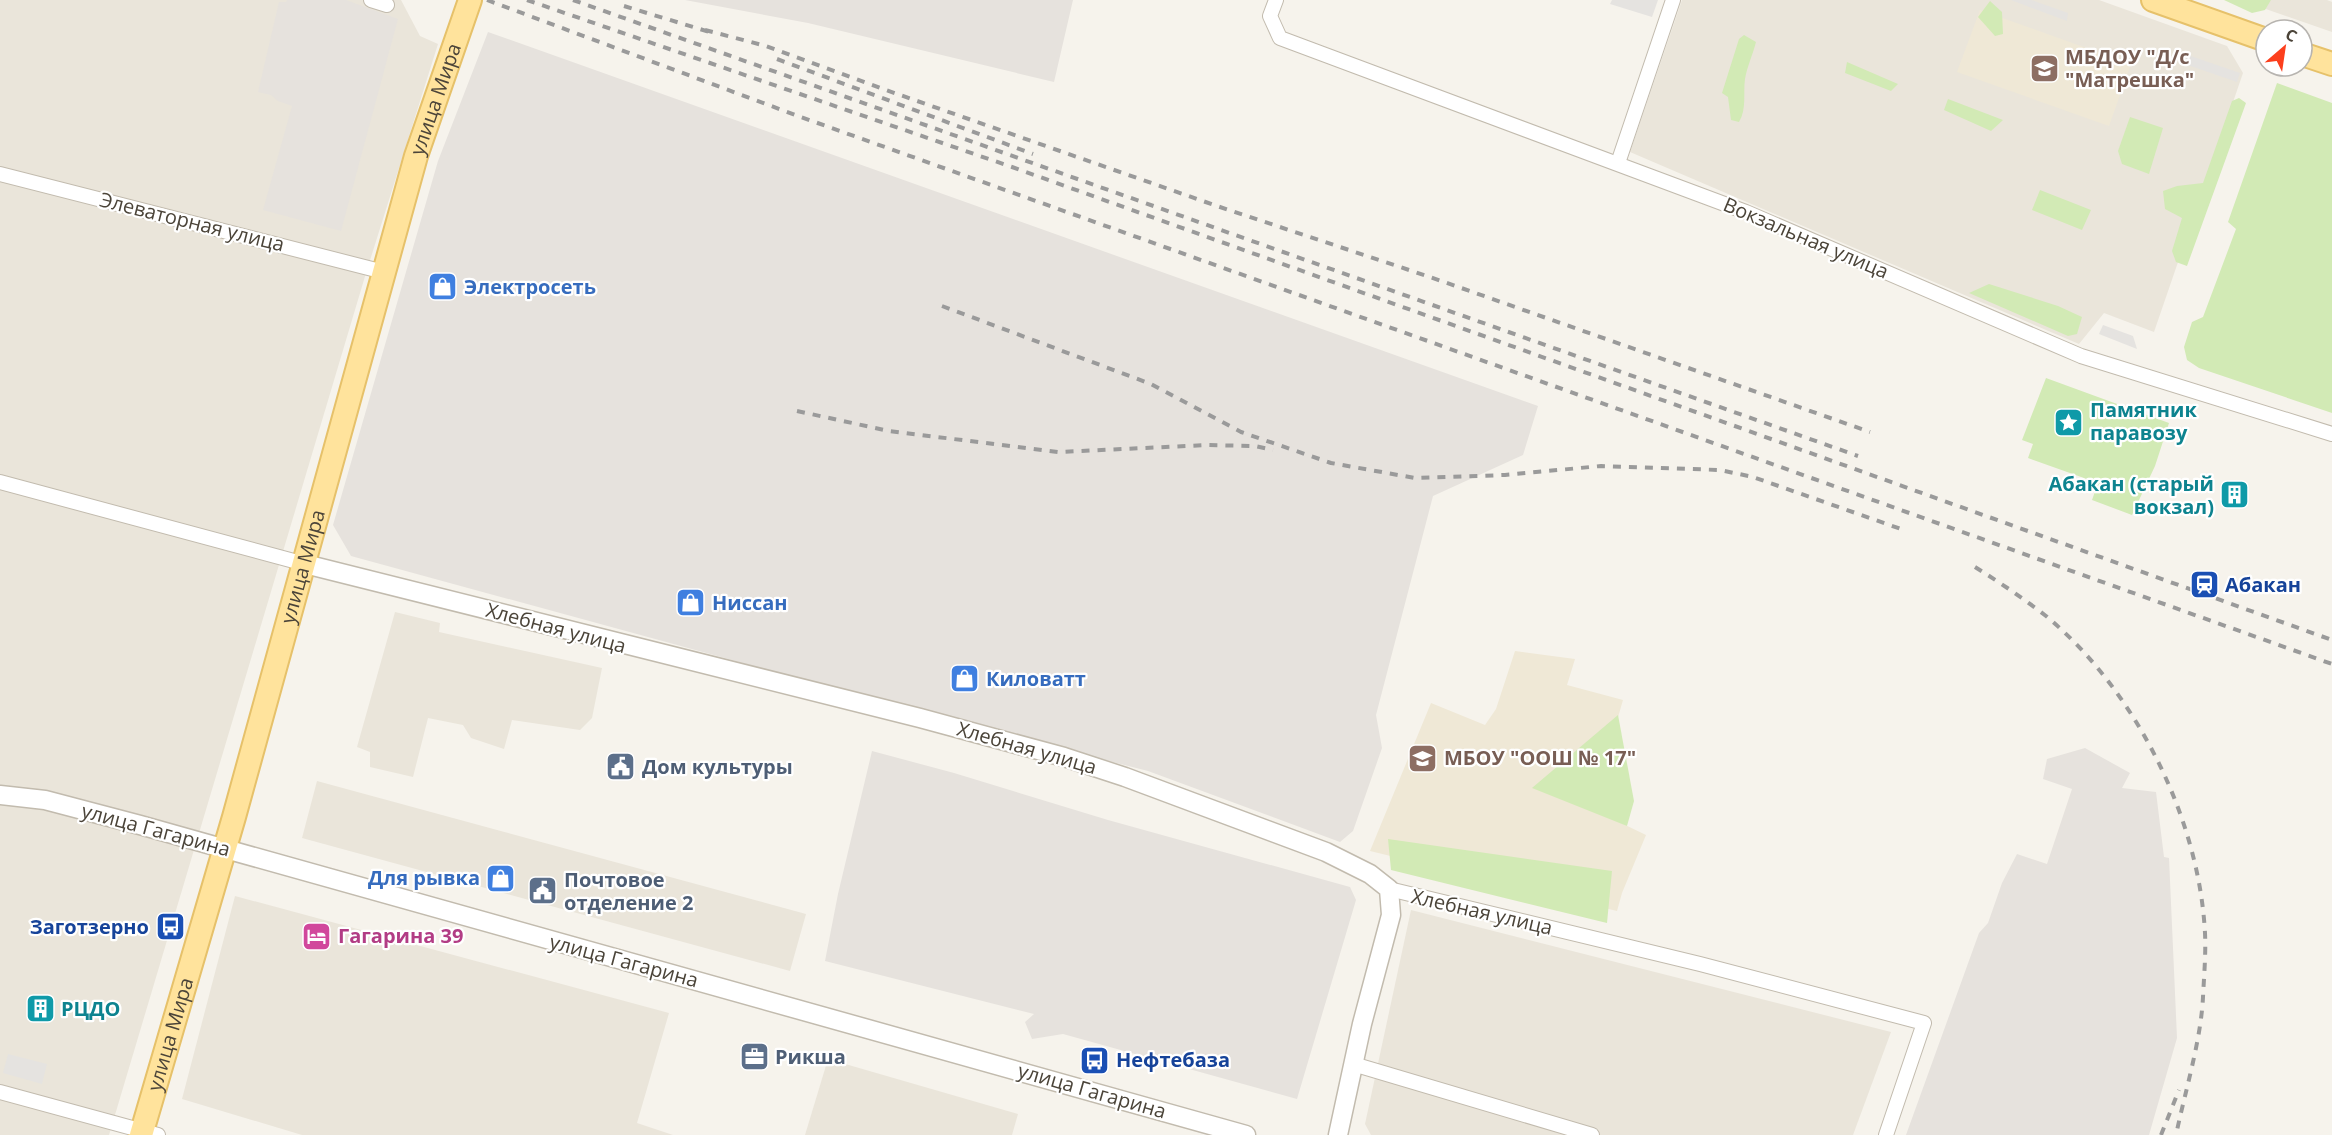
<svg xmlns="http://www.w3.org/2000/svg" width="2332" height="1135" font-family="'Open Sans',sans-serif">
<rect width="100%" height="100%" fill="#f6f3ec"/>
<g fill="#eae5da">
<polygon points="0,0 401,0 420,36 438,44 366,273 109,1135 0,1135"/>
<polygon points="1682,0 2099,0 2227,46 2243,73 2154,332 2104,313 2079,344 1630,152"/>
<polygon points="2240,0 2327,0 2332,2 2332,32"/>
<polygon points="395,612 440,623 439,632 602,668 592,718 580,730 512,720 504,749 471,738 463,725 428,718 413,777 370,767 370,752 357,747"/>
<polygon points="317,781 806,914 790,971 302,838"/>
<polygon points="235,896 669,1013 637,1123 673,1135 302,1135 182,1099"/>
<polygon points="1411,910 1891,1032 1853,1135 1371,1135 1365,1124"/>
<polygon points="828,1059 1018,1114 1012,1135 805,1135"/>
</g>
<g fill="#e6e2dd">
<polygon points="287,0 346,0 398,19 341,231 263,210 292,106 278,101 271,95 258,92 279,2 286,2"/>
<polygon points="685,0 1073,0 1054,82 808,23"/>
<polygon points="488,32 1538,406 1523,455 1433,496 1376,715 1382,748 1353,831 1340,842 1148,771 1007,735 351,556 333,525 438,161"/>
<polygon points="2085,748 2130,773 2122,788 2156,792 2164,857 2169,858 2177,1038 2149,1135 1906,1135 1979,933 1988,923 2002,883 2017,854 2047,864 2072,789 2043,779 2047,759"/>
<polygon points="872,751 954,773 1108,820 1350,887 1356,900 1297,1099 1063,1034 1032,1039 1025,1022 1034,1014 825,961 838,894"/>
</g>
<g fill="#efe8d6">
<polygon points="1980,10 2131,64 2109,126 1957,72"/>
<polygon points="1515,651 1575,659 1567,685 1623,700 1599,783 1590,808 1646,835 1622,893 1617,911 1370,851 1431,703 1485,725 1496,709"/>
</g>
<g fill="#d2eab5">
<polygon points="2224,0 2271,0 2265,10 2252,13"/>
<polygon points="1990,1 2002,12 2003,34 1995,36 1978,17"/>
<path d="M1744 35 1756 42C1753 54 1747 67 1745 79 1743 93 1747 109 1739 122L1731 120 1728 97 1722 93 1739 39Z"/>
<polygon points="1847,62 1898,84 1891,91 1845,73"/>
<polygon points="2277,83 2332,103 2332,413 2199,368 2187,360 2184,347 2192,322 2203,317 2236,229 2228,222"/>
<polygon points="2239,98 2246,103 2187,266 2176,262 2172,251 2182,218 2165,209 2163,191 2177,186 2203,183 2232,101"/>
<polygon points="1948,99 2003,120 1991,131 1944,110"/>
<polygon points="2130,117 2163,128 2149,174 2122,164 2118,151"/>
<polygon points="2040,190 2091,210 2082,230 2032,210"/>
<polygon points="1989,284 2058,306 2082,317 2077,334 2068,336 1969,293"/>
<polygon points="2046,378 2169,423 2155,466 2132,515 2092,500 2098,483 2028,458 2033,444 2022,440"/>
<polygon points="1618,715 1634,801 1627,826 1532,788"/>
<polygon points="1388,839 1612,871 1607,923 1391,870"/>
</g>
<g fill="#e5e3e0">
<polygon points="1612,0 1658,0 1652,17 1610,4"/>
<polygon points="2011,0 2031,0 2068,13 2067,21"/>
<polygon points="2182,53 2240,73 2237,82 2179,62"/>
<polygon points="2103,325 2133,336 2137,349 2099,334"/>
<polygon points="8,1054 47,1064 42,1084 3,1073"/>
</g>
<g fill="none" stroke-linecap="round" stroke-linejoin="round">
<defs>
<g id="minor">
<polyline points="371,0 387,5"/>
<polyline points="1276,0 1270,16 1280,38 1746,212 2081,356 2332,434"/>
<polyline points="1618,163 1673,0"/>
<polyline points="0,174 384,272"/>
<polyline points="0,482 305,564"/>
<polyline points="1389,889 1700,964 1924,1023 1886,1135"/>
<polyline points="1353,1064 1592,1135"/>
<polyline points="0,1092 158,1135"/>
</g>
<g id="tertiary">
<polyline points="305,564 920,718 1064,757 1125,777 1326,852 1370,874 1389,889 1391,915 1362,1024 1338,1135"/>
<polyline points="0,795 45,800 140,825 1246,1135"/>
</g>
<g id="primary">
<polyline points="2153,0 2266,40"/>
<polyline points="2302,54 2332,64"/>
<path id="s1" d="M141 1135 234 817 416 156 470 0"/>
</g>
</defs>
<use href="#minor" stroke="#c2bbae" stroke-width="16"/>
<use href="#tertiary" stroke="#c2bbae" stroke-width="21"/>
<use href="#primary" stroke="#e6c16a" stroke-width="26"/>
<use href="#minor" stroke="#fff" stroke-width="14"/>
<use href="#tertiary" stroke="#fff" stroke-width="18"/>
<use href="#primary" stroke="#ffe39c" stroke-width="22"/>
<g stroke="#9a9a9a" stroke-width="4" stroke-dasharray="8 8" stroke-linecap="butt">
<polyline points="487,0 798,116 2332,664"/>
<polyline points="527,0 1012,167 2332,640"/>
<polyline points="573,0 1858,456"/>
<polyline points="624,6 713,33"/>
<polyline points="705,30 766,46 883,89 1217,206 1430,277 1870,432"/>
<polyline points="777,59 1033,154"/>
<polyline points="942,306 1151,384 1241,432 1331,463 1415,478 1505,475 1601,466 1720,470 1753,477 1901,529"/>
<polyline points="797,411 889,431 1058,452 1207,445 1255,446 1273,450"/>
<path d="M1975 567C1999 582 2023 598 2046 616 2135 690 2199 817 2205 933 2206 954 2204 976 2203 997 2201 1040 2185 1092 2176 1135"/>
<polyline points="2161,1135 2179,1090"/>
</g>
</g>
<defs>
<symbol id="school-square" viewBox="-11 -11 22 22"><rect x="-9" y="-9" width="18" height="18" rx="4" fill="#8d6e63" stroke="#fff"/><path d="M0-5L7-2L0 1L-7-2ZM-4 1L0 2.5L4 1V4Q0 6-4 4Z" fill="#fff"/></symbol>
<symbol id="shop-square" viewBox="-11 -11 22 22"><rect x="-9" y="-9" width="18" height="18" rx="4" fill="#3f7fe0" stroke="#fff"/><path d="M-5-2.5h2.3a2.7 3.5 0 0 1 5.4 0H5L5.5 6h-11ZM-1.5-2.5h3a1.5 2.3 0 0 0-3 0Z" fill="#fff"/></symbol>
<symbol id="sight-square" viewBox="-11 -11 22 22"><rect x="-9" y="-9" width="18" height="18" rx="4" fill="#0f9aa8" stroke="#fff"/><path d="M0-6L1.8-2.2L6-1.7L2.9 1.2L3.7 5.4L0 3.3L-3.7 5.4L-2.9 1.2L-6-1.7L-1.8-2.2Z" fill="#fff"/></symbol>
<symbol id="building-square" viewBox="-11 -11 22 22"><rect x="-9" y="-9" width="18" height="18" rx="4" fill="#0f9aa8" stroke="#fff"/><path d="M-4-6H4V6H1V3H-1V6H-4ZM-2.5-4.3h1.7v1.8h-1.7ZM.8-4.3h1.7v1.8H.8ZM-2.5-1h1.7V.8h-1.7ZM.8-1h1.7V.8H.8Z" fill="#fff"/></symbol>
<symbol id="station-square" viewBox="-11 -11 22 22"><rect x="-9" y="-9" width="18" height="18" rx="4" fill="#1a4fb4" stroke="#fff"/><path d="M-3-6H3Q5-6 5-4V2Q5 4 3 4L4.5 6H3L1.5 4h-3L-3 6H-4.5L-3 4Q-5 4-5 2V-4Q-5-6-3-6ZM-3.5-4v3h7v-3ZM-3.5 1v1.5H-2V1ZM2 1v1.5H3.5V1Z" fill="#fff"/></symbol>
<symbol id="civic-square" viewBox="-11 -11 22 22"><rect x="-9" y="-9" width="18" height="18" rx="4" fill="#5c6f8a" stroke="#fff"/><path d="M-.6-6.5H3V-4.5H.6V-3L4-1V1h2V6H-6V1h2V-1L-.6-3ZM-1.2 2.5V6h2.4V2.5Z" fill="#fff"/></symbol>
<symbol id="bus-square" viewBox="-11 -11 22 22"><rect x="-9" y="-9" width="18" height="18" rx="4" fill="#1a4fb4" stroke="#fff"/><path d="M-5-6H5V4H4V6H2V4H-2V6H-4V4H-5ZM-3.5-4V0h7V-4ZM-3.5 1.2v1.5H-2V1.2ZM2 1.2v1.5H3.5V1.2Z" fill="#fff"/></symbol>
<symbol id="hotel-square" viewBox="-11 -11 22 22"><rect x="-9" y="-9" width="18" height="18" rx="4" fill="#d1479c" stroke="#fff"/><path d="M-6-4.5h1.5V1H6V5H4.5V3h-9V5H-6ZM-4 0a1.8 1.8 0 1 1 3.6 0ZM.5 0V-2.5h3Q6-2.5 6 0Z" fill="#fff"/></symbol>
<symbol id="office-square" viewBox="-11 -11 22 22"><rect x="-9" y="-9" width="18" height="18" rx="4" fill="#5c6f8a" stroke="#fff"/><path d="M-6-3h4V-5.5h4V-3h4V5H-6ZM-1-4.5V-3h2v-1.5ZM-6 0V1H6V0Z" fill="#fff"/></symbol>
</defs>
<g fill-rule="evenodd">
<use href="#school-square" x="2028" y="52" width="33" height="33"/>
<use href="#shop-square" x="426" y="270" width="33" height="33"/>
<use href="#sight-square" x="2052" y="406" width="33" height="33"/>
<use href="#building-square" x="2218" y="478" width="33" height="33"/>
<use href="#station-square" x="2188" y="568" width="33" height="33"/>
<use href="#shop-square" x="674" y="586" width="33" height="33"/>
<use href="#shop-square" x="948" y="662" width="33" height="33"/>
<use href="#school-square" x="1406" y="742" width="33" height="33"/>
<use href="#civic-square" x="604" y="750" width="33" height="33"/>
<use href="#shop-square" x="484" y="862" width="33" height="33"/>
<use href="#civic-square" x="526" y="874" width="33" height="33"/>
<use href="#bus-square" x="154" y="910" width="33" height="33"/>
<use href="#hotel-square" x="300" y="920" width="33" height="33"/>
<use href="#building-square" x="24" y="992" width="33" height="33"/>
<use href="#office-square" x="738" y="1040" width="33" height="33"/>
<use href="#bus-square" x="1078" y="1044" width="33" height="33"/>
</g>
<g text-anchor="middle" stroke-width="4.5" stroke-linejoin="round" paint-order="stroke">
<g font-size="20" font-weight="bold" fill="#785e54" stroke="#fff" text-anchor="start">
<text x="2065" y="64">МБДОУ "Д/с<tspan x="2065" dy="23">"Матрешка"</tspan></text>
<text x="1444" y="765">МБОУ "ООШ № 17"</text>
</g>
<g font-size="20" fill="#4b4439" stroke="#fff">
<text dy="7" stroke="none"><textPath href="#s1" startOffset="1077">улица Мира</textPath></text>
<text transform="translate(192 222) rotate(14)" y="7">Элеваторная улица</text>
<text transform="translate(1806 238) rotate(23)" y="7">Вокзальная улица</text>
<text dy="7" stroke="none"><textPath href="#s1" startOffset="591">улица Мира</textPath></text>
<text transform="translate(556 628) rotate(15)" y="7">Хлебная улица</text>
<text transform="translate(1027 748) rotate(16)" y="7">Хлебная улица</text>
<text transform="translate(156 830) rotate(15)" y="7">улица Гагарина</text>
<text transform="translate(1482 912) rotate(13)" y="7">Хлебная улица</text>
<text transform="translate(624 961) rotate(15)" y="7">улица Гагарина</text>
<text dy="7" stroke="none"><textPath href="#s1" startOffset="105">улица Мира</textPath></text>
<text transform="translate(1092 1091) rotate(16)" y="7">улица Гагарина</text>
</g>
<g font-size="20" font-weight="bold" fill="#366cbe" stroke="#fff" text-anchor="start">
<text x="464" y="294">Электросеть</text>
<text x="712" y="610">Ниссан</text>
<text x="986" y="686">Киловатт</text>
<text x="480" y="885" text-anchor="end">Для рывка</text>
</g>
<g font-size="20" font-weight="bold" fill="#0d838f" stroke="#fff" text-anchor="start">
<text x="2090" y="417">Памятник<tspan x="2090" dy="23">паравозу</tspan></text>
<text x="2214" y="491" text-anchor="end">Абакан (старый<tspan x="2214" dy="23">вокзал)</tspan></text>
<text x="61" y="1016">РЦДО</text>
</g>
<g font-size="20" font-weight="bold" fill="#164399" stroke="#fff" text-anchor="start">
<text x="2225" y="592">Абакан</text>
<text x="149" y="934" text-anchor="end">Заготзерно</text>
<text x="1116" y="1067">Нефтебаза</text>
</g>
<g font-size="20" font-weight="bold" fill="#4e5e75" stroke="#fff" text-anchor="start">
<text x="642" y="774">Дом культуры</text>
<text x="564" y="887">Почтовое<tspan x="564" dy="23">отделение 2</tspan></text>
<text x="775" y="1064">Рикша</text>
</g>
<g font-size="20" font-weight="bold" fill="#b23c85" stroke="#fff" text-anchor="start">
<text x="338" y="943">Гагарина 39</text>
</g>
</g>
<g transform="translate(2284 48) rotate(29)"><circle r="28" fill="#ffffff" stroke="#b7b4b0" stroke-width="1.5"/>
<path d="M0-4.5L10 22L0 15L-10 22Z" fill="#fc3f1d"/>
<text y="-9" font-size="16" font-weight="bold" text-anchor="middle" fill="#4b4439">С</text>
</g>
</svg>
